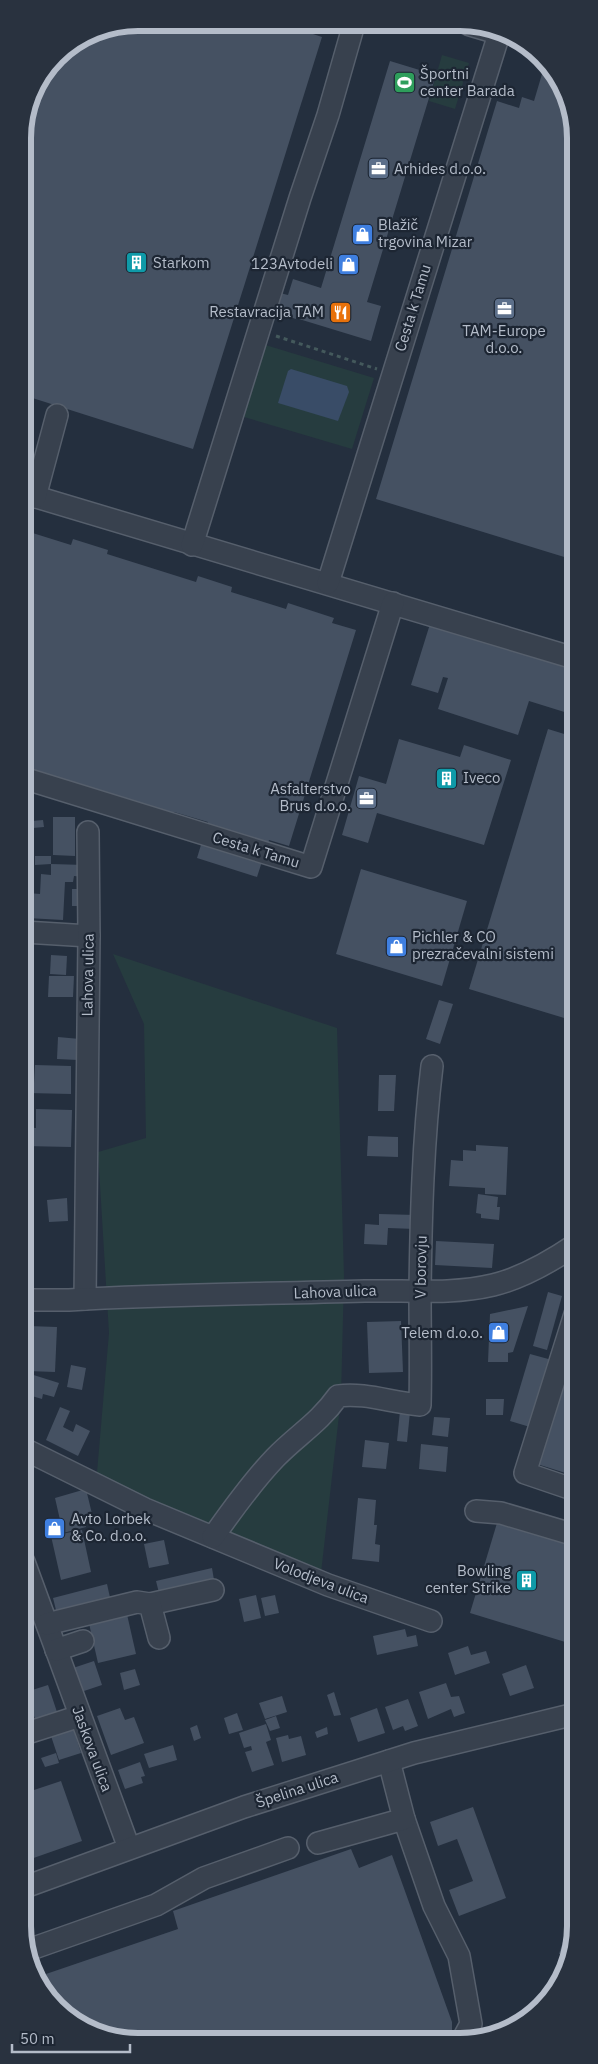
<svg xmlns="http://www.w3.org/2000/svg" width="598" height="2064" font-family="'IBM Plex Sans',sans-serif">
<rect width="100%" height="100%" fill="#242f3e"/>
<g fill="#263c3f">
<polygon points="442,55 469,63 455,109 429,101"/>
<polygon points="249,340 374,378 352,449 227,412"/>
<polygon points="113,954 337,1028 344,1276 341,1398 321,1573 96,1484 109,1333 98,1152 146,1138 144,1024"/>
</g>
<polygon fill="#394c67" points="291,369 347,386 349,392 338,421 278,403 288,371"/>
<g fill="#455162">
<polygon points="138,23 280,23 322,37 193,449 23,395 23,131 31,94 57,56 94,31"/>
<polygon points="390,61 436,75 367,302 381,306 371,341 299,319 300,317 296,316 296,319 274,312 280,293 288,295 293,279 321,288"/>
<polygon points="542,74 553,77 573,116 574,560 376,499 497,101 519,108 522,97 534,101"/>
<polygon points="23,530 71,545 73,539 108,550 107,554 196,582 198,576 232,587 231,592 286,609 288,603 334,618 332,623 356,630 289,846 269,840 257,877 197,858 208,822 174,812 171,823 23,768"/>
<polygon points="430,624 574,669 574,715 529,701 518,735 438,709 448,678 443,677 438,693 411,685"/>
<polygon points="548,729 574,737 574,1021 469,989"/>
<polygon points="399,739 460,757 464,745 511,760 484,845 377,813 368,843 342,835 359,776 386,784"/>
<polygon points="53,817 75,817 75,856 53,855"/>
<polygon points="43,820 44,827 33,828 32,821"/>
<polygon points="35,856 51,856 51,864 35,865"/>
<polygon points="51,864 85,865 85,877 74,876 73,882 65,882 63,920 27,918 28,893 40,894 41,874 51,875"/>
<polygon points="361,869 467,901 442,986 336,954"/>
<rect x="72" y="889" width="12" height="17"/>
<polygon points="51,955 67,956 66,975 50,974"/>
<polygon points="49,976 74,976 73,997 48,997"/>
<polygon points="439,1000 453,1004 440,1044 426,1039"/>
<polygon points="58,1037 80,1039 78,1060 57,1059"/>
<polygon points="35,1065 71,1066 71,1094 28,1093 28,1083 34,1083"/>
<polygon points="379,1075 396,1075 394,1111 378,1111"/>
<polygon points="36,1109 72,1110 71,1147 24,1146 24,1127 36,1128"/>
<polygon points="368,1136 398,1137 398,1157 367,1156"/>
<polygon points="476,1145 508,1147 506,1195 485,1194 485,1188 449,1186 451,1160 463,1161 463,1150 476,1151"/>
<polygon points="478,1194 498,1197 497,1207 500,1207 499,1220 481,1218 481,1214 476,1213"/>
<polygon points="67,1198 68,1221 49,1222 47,1200"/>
<polygon points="379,1214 416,1215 415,1229 388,1228 387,1245 364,1244 365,1224 379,1225"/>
<polygon points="436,1241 494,1244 492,1268 435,1265"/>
<polygon points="24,1261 33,1262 32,1277 24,1277"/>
<polygon points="548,1292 562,1296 547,1350 533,1346"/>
<polygon points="528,1306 513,1352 508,1353 508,1362 488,1362 490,1314"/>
<polygon points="401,1321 403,1372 369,1373 367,1322"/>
<polygon points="28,1326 57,1327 55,1372 27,1371"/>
<polygon points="575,1337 575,1476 537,1464"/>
<polygon points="530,1354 552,1360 530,1427 510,1421"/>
<polygon points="71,1365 86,1368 82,1390 67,1387"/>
<polygon points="24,1372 59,1383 54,1397 43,1394 42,1399 25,1394 26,1389 24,1388"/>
<polygon points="486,1399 504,1399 503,1415 486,1415"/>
<polygon points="60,1407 70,1411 63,1427 73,1432 76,1424 90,1431 78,1456 46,1440"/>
<polygon points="400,1411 410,1412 407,1442 397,1441"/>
<polygon points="434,1417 450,1418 448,1437 432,1435"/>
<polygon points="365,1440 389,1443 386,1469 362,1467"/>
<polygon points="421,1444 448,1447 446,1472 419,1469"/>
<polygon points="86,1489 93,1518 84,1520 86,1527 63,1533 55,1498"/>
<polygon points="358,1498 376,1500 374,1525 377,1525 375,1544 380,1545 379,1562 352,1559"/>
<polygon points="497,1523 575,1546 575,1645 470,1613"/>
<polygon points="82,1530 91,1572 61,1580 51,1536"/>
<polygon points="164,1540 169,1564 149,1568 144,1544"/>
<polygon points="212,1568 215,1586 160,1597 156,1581"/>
<polygon points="107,1584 111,1602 57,1614 53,1598"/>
<polygon points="256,1595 261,1618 244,1622 239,1599"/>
<polygon points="275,1595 279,1613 265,1616 261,1598"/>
<polygon points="126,1610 136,1654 98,1663 88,1619"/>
<polygon points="405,1629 407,1637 416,1635 418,1646 377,1655 373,1636"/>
<polygon points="468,1646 471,1655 486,1651 490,1663 455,1675 448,1653"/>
<polygon points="94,1661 102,1685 81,1692 73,1668"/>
<polygon points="526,1665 534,1688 510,1696 502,1674"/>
<polygon points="135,1669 140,1685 124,1690 120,1673"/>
<polygon points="446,1683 451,1697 459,1696 465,1713 454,1717 451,1709 428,1719 419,1692"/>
<polygon points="48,1685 57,1712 35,1719 26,1692"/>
<polygon points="334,1692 341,1715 334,1716 327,1695"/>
<polygon points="282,1696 287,1712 265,1719 259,1703"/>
<polygon points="408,1699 418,1726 405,1731 403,1726 393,1730 385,1707"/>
<polygon points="120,1708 125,1720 134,1717 144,1743 111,1755 97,1716"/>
<polygon points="377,1708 385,1733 358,1742 350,1718"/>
<polygon points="237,1713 243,1730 229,1734 224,1718"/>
<polygon points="276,1716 280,1728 270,1731 265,1720"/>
<polygon points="266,1724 271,1740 266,1742 274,1765 252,1772 245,1752 252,1750 251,1746 244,1748 239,1733"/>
<polygon points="72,1725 81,1753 59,1760 50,1733"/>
<polygon points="197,1725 201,1738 194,1741 190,1728"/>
<polygon points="327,1727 328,1734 317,1738 315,1732"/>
<polygon points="288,1735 289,1739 301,1736 306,1755 282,1762 276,1738"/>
<polygon points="173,1745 177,1760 149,1768 144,1754"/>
<polygon points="56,1753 59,1763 45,1767 41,1758"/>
<polygon points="140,1762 145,1776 141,1777 143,1783 125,1789 118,1770"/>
<polygon points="61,1781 82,1841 25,1861 25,1793"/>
<polygon points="473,1807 506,1898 459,1916 449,1890 473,1881 457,1839 438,1846 430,1822"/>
<polygon points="351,1849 359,1868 392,1855 452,2022 452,2039 219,2039 216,2031 193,2039 115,2039 56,2007 46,1987 50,1986 46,1974 178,1929 173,1911"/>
<polygon points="575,1855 575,1879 568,1877"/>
<polygon points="575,1905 575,1933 566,1956 559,1954"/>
</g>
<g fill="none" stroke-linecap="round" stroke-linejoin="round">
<defs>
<g id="minor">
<polyline points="470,25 497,33"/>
<polyline points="23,493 574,658"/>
<polyline points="35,497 57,415"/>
<polyline points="192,545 300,198 328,115 354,24"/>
<polyline points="328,583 499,34"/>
<polyline points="23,778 311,867 393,603"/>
<polyline points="24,932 89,936"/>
<polyline points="85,1299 89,936 88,832"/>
<path d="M24 1300H69C167 1294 266 1294 365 1291 407 1290 451 1295 493 1285 522 1278 550 1262 575 1245"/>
<polyline points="575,1314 525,1473 575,1490"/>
<polyline points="24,1449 145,1509 328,1585 431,1621"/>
<polyline points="476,1511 501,1513 575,1535"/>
<path d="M213 1537C232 1510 252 1482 275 1458 296 1436 319 1423 338 1396 364 1392 393 1403 420 1405 421 1367 420 1329 420 1291 421 1216 423 1140 432 1066"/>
<polyline points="24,1562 129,1848"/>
<polyline points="150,1604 213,1590"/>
<polyline points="47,1624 137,1602 150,1604 159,1638"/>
<polyline points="56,1650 83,1641"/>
<polyline points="24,1734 80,1716"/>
<polyline points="404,1819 434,1906 459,1956 471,2024 463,2039"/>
<polyline points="318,1843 404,1819 389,1761"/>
<polyline points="25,1887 244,1807 414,1753 575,1714"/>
<polyline points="31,1949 156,1905 204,1878 288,1848"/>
</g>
</defs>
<use href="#minor" stroke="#565f6c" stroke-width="24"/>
<polyline stroke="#44595c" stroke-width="3" stroke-dasharray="4 4" stroke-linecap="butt" points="276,336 377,369"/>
<use href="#minor" stroke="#38414e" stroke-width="21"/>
</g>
<defs>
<symbol id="stadium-square" viewBox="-11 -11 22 22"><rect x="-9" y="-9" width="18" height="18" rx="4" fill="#2e9e5b" stroke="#1d2633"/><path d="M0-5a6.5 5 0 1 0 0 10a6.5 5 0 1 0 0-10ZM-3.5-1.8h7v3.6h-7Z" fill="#fff"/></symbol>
<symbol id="office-square" viewBox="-11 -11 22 22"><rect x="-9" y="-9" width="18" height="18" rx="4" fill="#5c6f8a" stroke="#1d2633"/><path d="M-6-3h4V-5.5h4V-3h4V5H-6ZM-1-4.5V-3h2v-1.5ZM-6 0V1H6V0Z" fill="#fff"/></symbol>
<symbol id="shop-square" viewBox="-11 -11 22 22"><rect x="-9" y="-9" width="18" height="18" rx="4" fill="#3f7fe0" stroke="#1d2633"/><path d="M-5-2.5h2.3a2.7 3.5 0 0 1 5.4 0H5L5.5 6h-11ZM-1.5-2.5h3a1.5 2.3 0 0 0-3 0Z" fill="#fff"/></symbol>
<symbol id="building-square" viewBox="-11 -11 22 22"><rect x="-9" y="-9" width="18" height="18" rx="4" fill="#0f9aa8" stroke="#1d2633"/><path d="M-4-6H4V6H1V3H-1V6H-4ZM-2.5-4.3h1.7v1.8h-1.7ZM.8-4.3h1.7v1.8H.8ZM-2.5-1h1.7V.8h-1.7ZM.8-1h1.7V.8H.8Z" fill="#fff"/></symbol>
<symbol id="restaurant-square" viewBox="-11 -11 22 22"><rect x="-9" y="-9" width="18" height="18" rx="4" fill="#e8710a" stroke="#1d2633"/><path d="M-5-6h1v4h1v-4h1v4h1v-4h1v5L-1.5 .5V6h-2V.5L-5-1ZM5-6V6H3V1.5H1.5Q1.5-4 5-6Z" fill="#fff"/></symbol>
</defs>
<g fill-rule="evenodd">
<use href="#stadium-square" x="392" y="70" width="25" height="25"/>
<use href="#office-square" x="366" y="156" width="25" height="25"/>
<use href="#shop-square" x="350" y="222" width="25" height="25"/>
<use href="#building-square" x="124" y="250" width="25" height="25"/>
<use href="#shop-square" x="336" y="252" width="25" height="25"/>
<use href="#office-square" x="492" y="296" width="25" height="25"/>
<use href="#restaurant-square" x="328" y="300" width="25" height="25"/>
<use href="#building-square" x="434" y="766" width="25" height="25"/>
<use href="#office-square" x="354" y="786" width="25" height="25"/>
<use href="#shop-square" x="384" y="934" width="25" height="25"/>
<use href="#shop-square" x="486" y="1320" width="25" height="25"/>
<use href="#shop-square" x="42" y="1516" width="25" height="25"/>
<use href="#building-square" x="514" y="1568" width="25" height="25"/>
</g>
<g text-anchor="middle" stroke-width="4.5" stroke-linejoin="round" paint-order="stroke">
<g font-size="15" fill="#b4bcc9" stroke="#1d2633" text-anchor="start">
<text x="420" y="79">Športni<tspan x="420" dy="17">center Barada</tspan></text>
<text x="394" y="174">Arhides d.o.o.</text>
<text x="378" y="230">Blažič<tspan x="378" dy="17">trgovina Mizar</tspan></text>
<text x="153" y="268">Starkom</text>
<text x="333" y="269" text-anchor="end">123Avtodeli</text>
<text x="324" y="317" text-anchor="end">Restavracija TAM</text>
<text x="504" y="336" text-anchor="middle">TAM-Europe<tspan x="504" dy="17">d.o.o.</tspan></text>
<text x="463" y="783">Iveco</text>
<text x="351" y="794" text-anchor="end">Asfalterstvo<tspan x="351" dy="17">Brus d.o.o.</tspan></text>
<text x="412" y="942">Pichler &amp; CO<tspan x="412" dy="17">prezračevalni sistemi</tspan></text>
<text x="483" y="1338" text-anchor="end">Telem d.o.o.</text>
<text x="71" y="1524">Avto Lorbek<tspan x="71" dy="17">&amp; Co. d.o.o.</tspan></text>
<text x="511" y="1576" text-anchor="end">Bowling<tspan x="511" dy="17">center Strike</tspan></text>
</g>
<g font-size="15" fill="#b4bcc9" stroke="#1d2633">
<text transform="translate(413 308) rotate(-73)" y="5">Cesta k Tamu</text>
<text transform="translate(256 850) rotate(17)" y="5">Cesta k Tamu</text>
<text transform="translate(88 975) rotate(-89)" y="5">Lahova ulica</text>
<text transform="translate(421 1267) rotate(-89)" y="5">V borovju</text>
<text transform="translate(335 1292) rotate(-2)" y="5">Lahova ulica</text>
<text transform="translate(321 1581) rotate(21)" y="5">Volodjeva ulica</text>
<text transform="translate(92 1749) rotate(70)" y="5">Jaskova ulica</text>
<text transform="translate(297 1790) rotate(-18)" y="5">Špelina ulica</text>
</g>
</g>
<path d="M0 0H598V2064H0ZM138 31H460A107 107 0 0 1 567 138V1926A107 107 0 0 1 460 2033H138A107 107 0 0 1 31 1926V138A107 107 0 0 1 138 31Z" fill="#29323f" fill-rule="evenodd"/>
<path fill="none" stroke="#b4bcc9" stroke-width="6" d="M138 31H460A107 107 0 0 1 567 138V1926A107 107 0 0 1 460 2033H138A107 107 0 0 1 31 1926V138A107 107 0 0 1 138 31Z"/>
<path d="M12 2044v8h118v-8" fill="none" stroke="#b4bcc9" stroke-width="2.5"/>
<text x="20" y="2044" font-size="15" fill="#b4bcc9" stroke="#1d2633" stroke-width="4" paint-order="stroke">50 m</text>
</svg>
